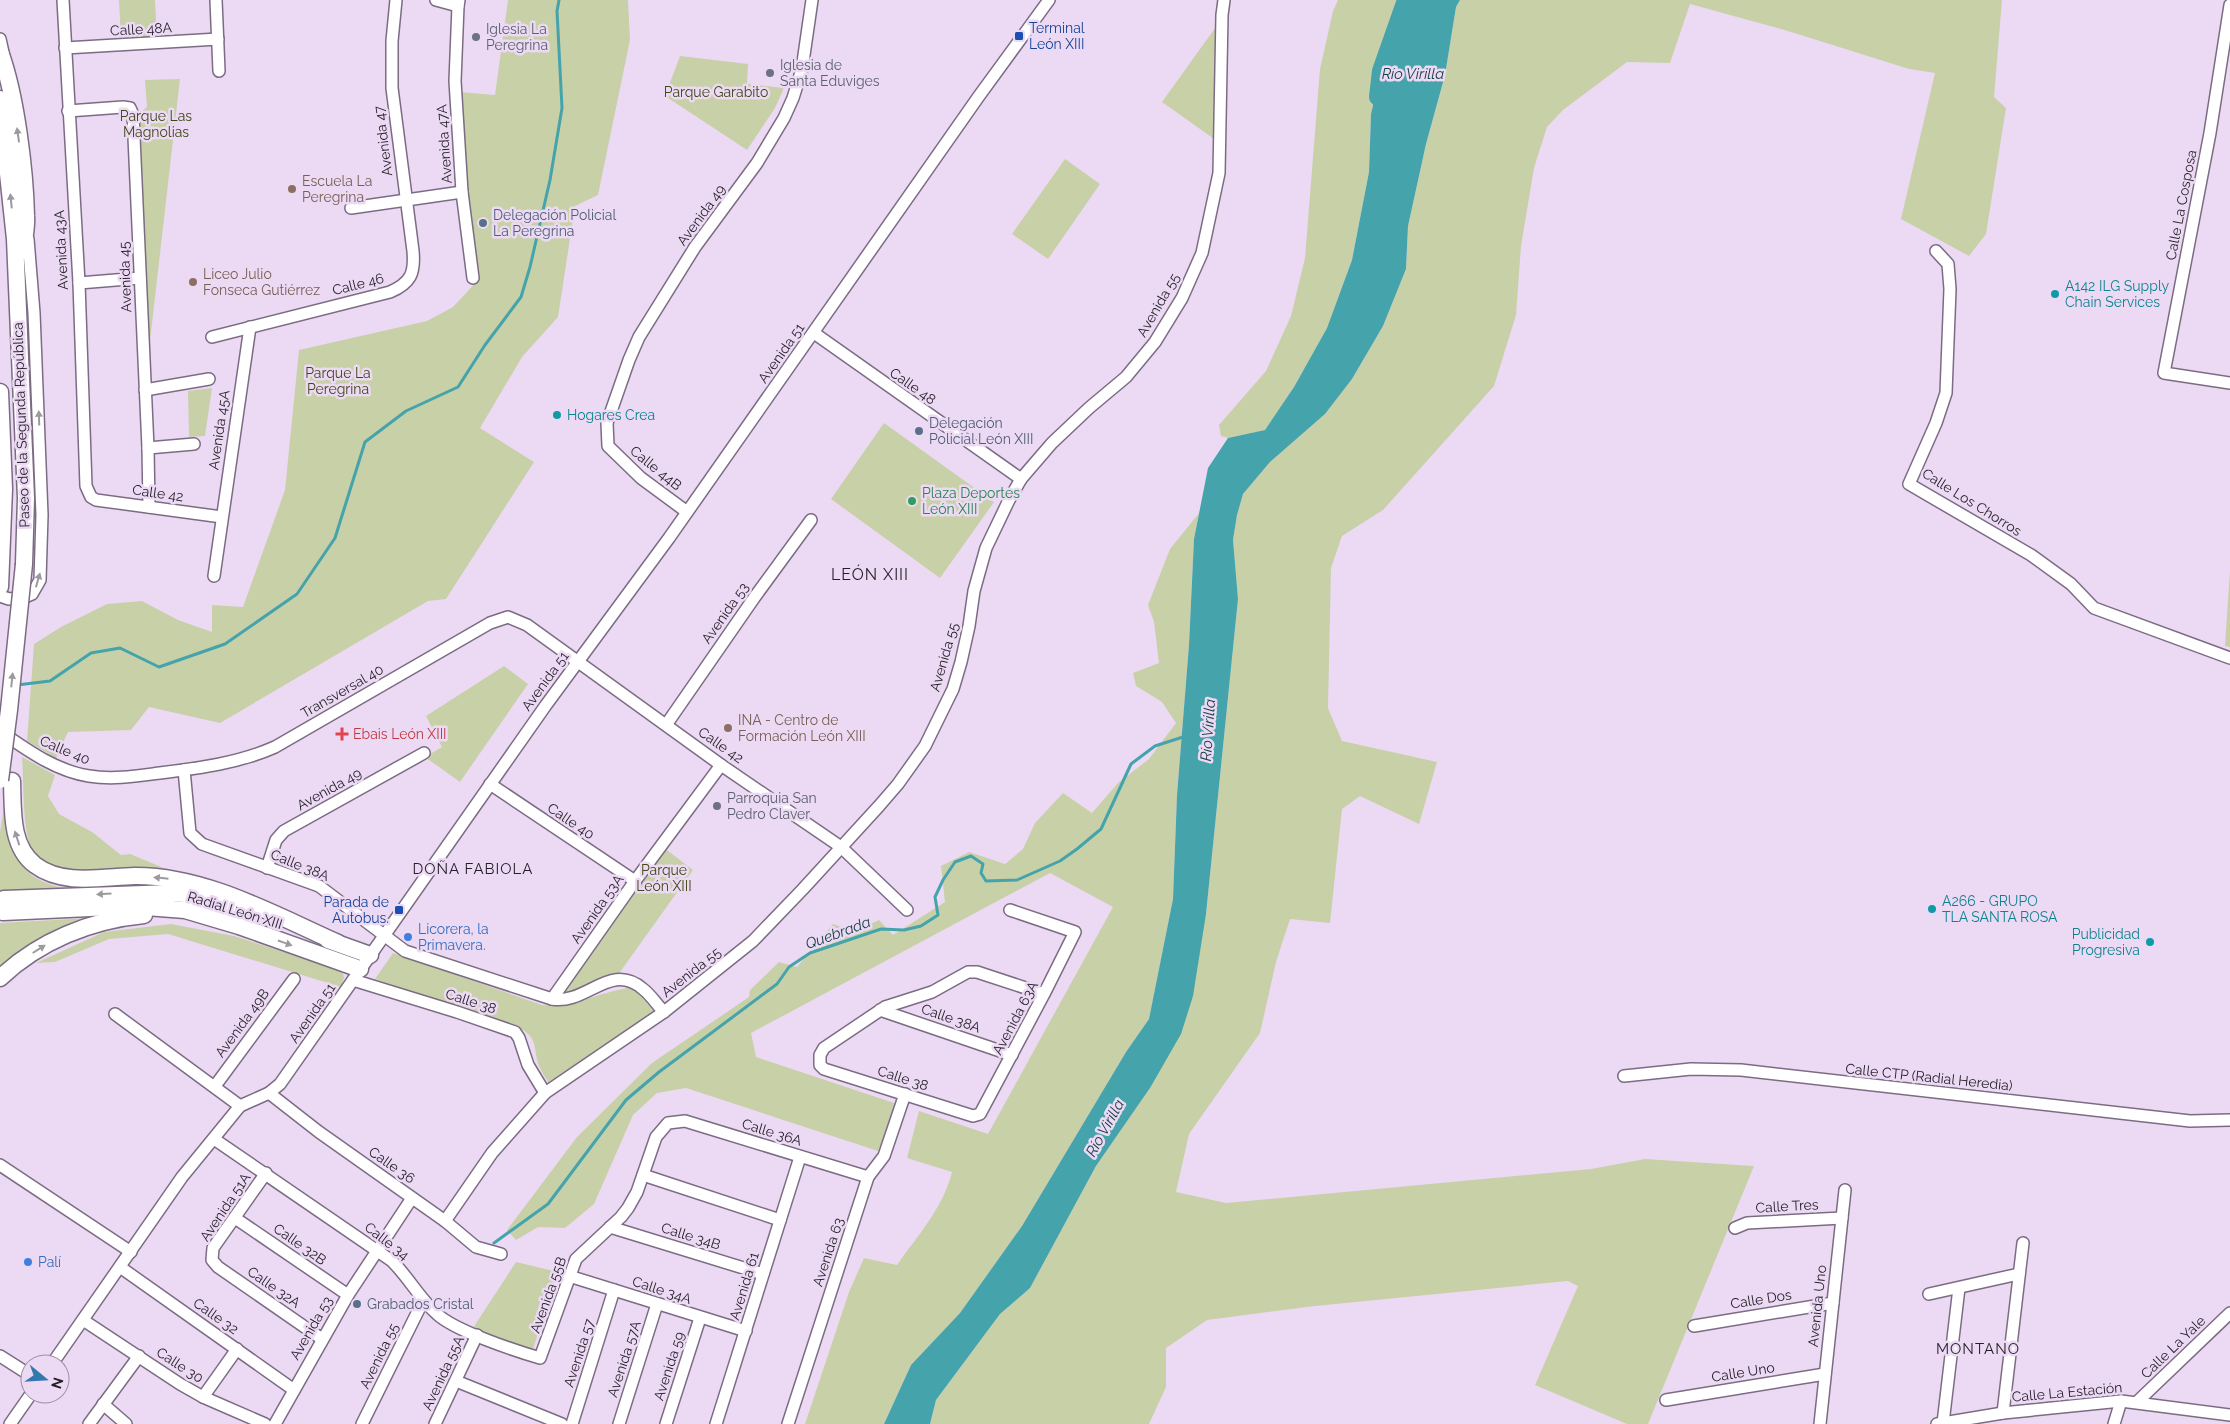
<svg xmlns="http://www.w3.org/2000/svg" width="2230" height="1424" font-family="Raleway,sans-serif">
<rect width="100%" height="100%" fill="#ecdaf4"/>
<g fill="#c8d0a8">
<polygon points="119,0 155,0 157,40 121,41"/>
<polygon points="508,0 628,0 630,40 598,195 575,206 558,317 522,357 480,428 534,462 446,599 428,601 220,723 149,707 131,730 68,732 56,758 27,741 34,644 61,627 107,604 142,601 178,620 212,632 212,605 243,607 285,490 299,350 427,321 453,307 480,278 468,200 459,92 495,95"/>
<polygon points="1338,0 1404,0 1384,59 1371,114 1369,172 1352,260 1327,328 1294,387 1265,430 1228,438 1221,436 1219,425 1266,371 1291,316 1305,258 1320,69 1333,11"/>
<polygon points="1460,0 2002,0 1994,97 2006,108 1986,234 1969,256 1901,219 1935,73 1909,69 1788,31 1690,4 1670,63 1627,62 1563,110 1547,127 1534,168 1521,246 1516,315 1494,386 1383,510 1342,536 1331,568 1328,708 1342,741 1437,762 1419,824 1360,796 1342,809 1330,923 1290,919 1276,962 1260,1033 1189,1134 1176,1192 1226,1203 1591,1169 1645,1159 1754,1166 1648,1424 1627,1424 1535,1385 1578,1286 1568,1281 1315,1306 1207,1320 1166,1348 1166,1387 1149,1424 930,1424 936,1400 1000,1314 1030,1288 1096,1166 1150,1088 1206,914 1238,599 1233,540 1237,515 1243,494 1270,462 1325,414 1352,379 1383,326 1406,269 1408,226 1426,144 1445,75 1456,7"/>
<polygon points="1218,24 1217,141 1162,102"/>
<polygon points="680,56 748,64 747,84 784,88 775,108 747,150 665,96"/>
<polygon points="180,79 147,367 138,115 147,107 145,80"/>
<polygon points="1065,159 1100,184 1048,259 1012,234"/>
<polygon points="212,388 205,436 189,437 188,391"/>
<polygon points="884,423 994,502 940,578 831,499"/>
<path d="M1199 513 1194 539 1189 645 1177 795 1173 899 1149 1019 1126 1052 1022 1226 960 1313 911 1365 884 1424H805L849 1292 864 1258 897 1265C918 1235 943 1208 952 1172L907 1158 919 1111 988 1134 1113 907 1050 873 751 1033 756 1057 897 1104 878 1151 686 1088 657 1093 633 1115 594 1204 565 1228 538 1227 516 1240 507 1230 577 1137 652 1063 749 997 750 990 779 962 797 967 833 924 854 932 879 920 893 935 945 902 941 866 969 852 1005 864 1023 849 1035 823 1063 793 1092 813 1118 783 1149 759 1176 723 1162 702 1136 686 1133 673 1159 663 1154 622 1148 605 1170 549Z"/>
<polygon points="2230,570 2230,647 2225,646"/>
<polygon points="504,666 528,684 460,782 425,757 442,747 426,716"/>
<path d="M22 757 55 775 48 796 59 814 92 832 121 855 130 854 171 871C139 870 44 884 31 849 22 823 24 785 22 757Z"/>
<path d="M7 789C10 816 8 859 33 876 45 884 59 887 73 891L0 890V832Z"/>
<polygon points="663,847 693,870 620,972 575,992 561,992"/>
<polygon points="107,917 0,974 0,923"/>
<polygon points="171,924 234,936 336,969 343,973 344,978 341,987 168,934 109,939 55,962 36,963 104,932"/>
<path d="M393 953 542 1005C575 1007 597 993 628 988 641 993 647 1002 656 1013L548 1082C546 1078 542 1073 540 1068 533 1053 539 1040 523 1030L375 979Z"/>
<polygon points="516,1262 558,1272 532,1352 473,1328"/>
</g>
<polygon fill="#45a3ab" points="1404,0 1460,0 1456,7 1445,75 1426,144 1408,226 1406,269 1383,326 1352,379 1325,414 1270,462 1243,494 1237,515 1233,540 1238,599 1206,914 1193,996 1181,1034 1150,1088 1096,1166 1030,1288 1000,1314 936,1400 930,1424 884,1424 911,1365 960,1313 1022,1226 1126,1052 1149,1019 1173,899 1177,795 1189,645 1194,539 1208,468 1228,438 1265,430 1294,387 1327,328 1352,260 1369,172 1371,114 1384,59"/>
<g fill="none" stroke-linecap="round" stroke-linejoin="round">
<g stroke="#45a3ab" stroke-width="3">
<polyline points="17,685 50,681 91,653 120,648 159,667 225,644 297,594 335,538 365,442 406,411 458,387 485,345 521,297 530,267 550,180 562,108 557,11 559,0"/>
<polyline points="494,1243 548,1204 626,1100 659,1072 777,984 789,967 810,953 881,929 904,930 921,926 938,915 935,897 943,880 955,862 971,856 983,864 981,873 986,881 1017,880 1060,861 1077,849 1101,829 1131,764 1155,746 1183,737"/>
</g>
<polyline stroke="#45a3ab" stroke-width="18" points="1378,97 1381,71 1406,0"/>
<defs>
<g id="minor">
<polyline points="63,0 79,283 86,486 91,497 96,500 222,517"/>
<polyline points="216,0 219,71"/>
<polyline points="436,0 458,6 459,0"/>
<polyline points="2230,5 2210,133 2164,373 2230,383"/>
<polyline points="458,6 455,81 462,192 473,278"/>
<polyline points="0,39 4,57"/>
<polyline points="65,48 218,39"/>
<polyline points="68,111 123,107 130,108 133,115 148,448 149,507"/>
<polyline points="351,208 462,192"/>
<polyline points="1936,251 1948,264 1950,289 1946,393 1936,423 1909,484 2031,555 2071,584 2094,608 2230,658"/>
<polyline points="79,283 140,278"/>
<polyline points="814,333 1021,479"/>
<path d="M212 337 390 292C411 283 415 273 413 251L392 88V41L396 0"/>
<polyline points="145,390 209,379"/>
<polyline points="148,448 194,444"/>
<polyline points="687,512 641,478 608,446 607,423 629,360 639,337 695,247 757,163 784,118 793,98 802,69 812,0"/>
<polyline points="214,576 250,327"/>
<polyline points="0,596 9,599 25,597 32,594 40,580 42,515 34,313 28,239"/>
<polyline points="666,725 754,598 811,520"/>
<path d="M1 732C27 750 56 771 89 776 113 780 137 776 160 773 200 768 239 763 275 747L490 623 508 617 527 625 721 765 841 847 907 910"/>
<path d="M184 770 190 833 202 844 319 886 405 951 552 999C587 1005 610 961 643 989 651 995 657 1005 664 1012"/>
<polyline points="490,784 635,881"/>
<polyline points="267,868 276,840 284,831 424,753"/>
<polyline points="1010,910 1075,932 1044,994 980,1114 973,1116 824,1069 820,1065 820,1055 824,1048 885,1007 932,992 968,972 977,972 1044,994"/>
<polyline points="353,980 457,1012 515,1032 519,1038 528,1065 545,1093"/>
<polyline points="552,999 635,881 721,765"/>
<polyline points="880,1010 1012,1055"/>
<polyline points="115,1014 240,1106"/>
<polyline points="1624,1076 1691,1069 1741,1070 2190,1121 2230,1120"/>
<polyline points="215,1086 294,979"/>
<polyline points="269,1093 319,1132 445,1221 476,1247 501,1254"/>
<path d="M214 1139 392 1261C409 1278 420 1299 437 1314 455 1331 516 1351 540 1358L576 1259 621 1217 628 1208 637 1192 656 1137 668 1123 685 1121 868 1177"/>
<polyline points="0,1165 131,1252"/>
<polyline points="266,1173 213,1248 212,1260 218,1267 322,1339"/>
<polyline points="643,1175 780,1220"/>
<polyline points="235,1218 348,1295"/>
<polyline points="445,1221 492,1153 545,1093 664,1012 753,941 803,889 879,806 898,784 925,746 953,689 961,662 969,626 974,591 986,548 1009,500 1021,479 1052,443 1089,408 1126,377 1155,342 1182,298 1202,253 1219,173 1222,15 1224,0"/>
<polyline points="610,1227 763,1274"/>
<polyline points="1735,1228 1747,1223 1842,1218"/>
<polyline points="120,1267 294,1390"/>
<polyline points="569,1276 746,1331"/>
<polyline points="1929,1294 2019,1274"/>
<polyline points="83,1320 180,1384 203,1397 265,1424"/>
<polyline points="1694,1326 1833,1303"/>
<polyline points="0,1356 30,1375"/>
<polyline points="52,1364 182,1177 240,1106 269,1093 280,1084 546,705 669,538 979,96 1049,0"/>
<polyline points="456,1381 562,1424"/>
<polyline points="203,1397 237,1349"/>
<polyline points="1666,1400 1825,1374"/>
<polyline points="2137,1402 2230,1313"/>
<polyline points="103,1404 126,1424"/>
<polyline points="2003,1413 2023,1243"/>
<polyline points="1943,1423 1959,1288"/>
<polyline points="10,1424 31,1394"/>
<polyline points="89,1424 139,1356"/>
<polyline points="275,1424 348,1295 412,1198"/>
<polyline points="362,1424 423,1301"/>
<polyline points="435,1424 477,1335"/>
<polyline points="572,1424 614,1290"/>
<polyline points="619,1424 657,1304"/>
<polyline points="666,1424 700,1318"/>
<polyline points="716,1424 800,1157"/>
<polyline points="788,1424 868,1177 884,1156 905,1094"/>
<polyline points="1820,1424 1845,1190"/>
<polyline points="1937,1424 2003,1413 2121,1401 2230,1415"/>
<polyline points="2114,1424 2121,1401"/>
</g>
<g id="highway">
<path d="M0 52C16 95 25 171 26 216 27 228 24 240 22 251"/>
<polyline points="0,99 15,239 26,498 24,564"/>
<polyline points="0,392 4,489 0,587"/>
<path d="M12 781C13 809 10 846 35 865 63 886 102 877 134 876 204 875 275 915 338 943"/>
<polyline points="4,899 172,893 185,894 228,907"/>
<polyline points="3,912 133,906 185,910 239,926 360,969"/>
<polyline points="328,940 370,955"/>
<path d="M0 978C39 941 91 920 144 915"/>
</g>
</defs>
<use href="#minor" stroke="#7b6c83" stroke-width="14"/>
<use href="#highway" stroke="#7b6c83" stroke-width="19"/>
<use href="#minor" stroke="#fff" stroke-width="11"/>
<use href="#highway" stroke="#fff" stroke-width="16"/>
<defs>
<polyline id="highway-bridge" points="0,780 9,710 24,564"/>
</defs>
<use href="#highway-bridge" stroke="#7b6c83" stroke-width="19" stroke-linecap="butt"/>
<use href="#highway-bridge" stroke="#fff" stroke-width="16"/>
</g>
<defs><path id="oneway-solid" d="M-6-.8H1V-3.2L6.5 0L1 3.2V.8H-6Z" transform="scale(1.25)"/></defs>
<g fill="#9c9a9e">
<use href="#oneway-solid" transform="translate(18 135) rotate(-98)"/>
<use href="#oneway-solid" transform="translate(11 201) rotate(-96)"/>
<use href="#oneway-solid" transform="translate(39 418) rotate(-92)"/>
<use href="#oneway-solid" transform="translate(38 580) rotate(-74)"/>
<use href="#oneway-solid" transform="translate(12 680) rotate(-84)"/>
<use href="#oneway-solid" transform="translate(17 838) rotate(-108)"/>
<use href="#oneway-solid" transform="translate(161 878) rotate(-174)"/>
<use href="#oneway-solid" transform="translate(104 894) rotate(177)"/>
<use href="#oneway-solid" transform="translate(285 943) rotate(19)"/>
<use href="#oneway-solid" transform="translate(39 949) rotate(-32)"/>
</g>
<g fill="#1a4fb4" stroke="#ecdaf4" stroke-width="2">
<rect x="1014" y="31" width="10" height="10" rx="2.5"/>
<rect x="394" y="905" width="10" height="10" rx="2.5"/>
</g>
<g fill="#6b7280" stroke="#ecdaf4" stroke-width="2">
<circle cx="476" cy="37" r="5"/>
<circle cx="770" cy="73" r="5"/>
<circle cx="717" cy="806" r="5"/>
</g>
<g fill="#8d6e63" stroke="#ecdaf4" stroke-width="2">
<circle cx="292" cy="189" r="5"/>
<circle cx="193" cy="282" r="5"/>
<circle cx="728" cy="728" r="5"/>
</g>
<g fill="#5c6f8a" stroke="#ecdaf4" stroke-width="2">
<circle cx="483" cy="223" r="5"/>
<circle cx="919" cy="431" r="5"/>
<circle cx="357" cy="1304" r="5"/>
</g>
<g fill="#0f9aa8" stroke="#ecdaf4" stroke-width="2">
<circle cx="2055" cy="294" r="5"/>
<circle cx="557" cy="415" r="5"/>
<circle cx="1932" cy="909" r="5"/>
<circle cx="2150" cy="942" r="5"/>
</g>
<circle fill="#2e9e5b" stroke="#ecdaf4" stroke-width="2" cx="912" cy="501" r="5"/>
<path fill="#e0444e" stroke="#ecdaf4" stroke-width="2" d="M339.5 726.5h5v5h5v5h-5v5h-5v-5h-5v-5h5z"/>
<g fill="#3f7fe0" stroke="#ecdaf4" stroke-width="2">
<circle cx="408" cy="937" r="5"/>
<circle cx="28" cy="1262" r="5"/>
</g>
<g text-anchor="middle" stroke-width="5" stroke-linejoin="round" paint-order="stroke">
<g font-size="14" fill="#164399" stroke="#ecdaf4" text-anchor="start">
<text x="1029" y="33">Terminal<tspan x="1029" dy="16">León XIII</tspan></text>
<text x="389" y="907" text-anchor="end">Parada de<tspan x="389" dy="16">Autobus.</tspan></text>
</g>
<g font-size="14" fill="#241e27" stroke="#ecdaf4">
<text transform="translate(141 29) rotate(-3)" y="5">Calle 48A</text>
<text transform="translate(383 141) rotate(-97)" y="5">Avenida 47</text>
<text transform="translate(444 144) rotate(-94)" y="5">Avenida 47A</text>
<text transform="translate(2181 205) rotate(-79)" y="5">Calle La Cosposa</text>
<text transform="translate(701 215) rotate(-54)" y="5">Avenida 49</text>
<text transform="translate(61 250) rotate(-93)" y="5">Avenida 43A</text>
<text transform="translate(125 277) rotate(-92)" y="5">Avenida 45</text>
<text transform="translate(358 284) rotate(-14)" y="5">Calle 46</text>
<text transform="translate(1158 305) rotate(-60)" y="5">Avenida 55</text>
<text transform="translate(781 353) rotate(-55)" y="5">Avenida 51</text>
<text transform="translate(913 386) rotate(35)" y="5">Calle 48</text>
<text transform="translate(21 425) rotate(-92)" y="5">Paseo de la Segunda República</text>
<text transform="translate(219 430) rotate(-82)" y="5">Avenida 45A</text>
<text transform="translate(656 468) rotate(39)" y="5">Calle 44B</text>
<text transform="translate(158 493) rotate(8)" y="5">Calle 42</text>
<text transform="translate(1972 502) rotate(32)" y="5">Calle Los Chorros</text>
<text transform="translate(725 613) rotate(-55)" y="5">Avenida 53</text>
<text transform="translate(944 657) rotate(-74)" y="5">Avenida 55</text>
<text transform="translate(545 681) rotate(-54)" y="5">Avenida 51</text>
<text transform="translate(342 691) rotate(-30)" y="5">Transversal 40</text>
<text transform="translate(721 745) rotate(35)" y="5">Calle 42</text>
<text transform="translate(65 750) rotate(23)" y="5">Calle 40</text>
<text transform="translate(329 789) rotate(-29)" y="5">Avenida 49</text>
<text transform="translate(571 821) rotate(34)" y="5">Calle 40</text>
<text transform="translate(300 865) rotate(22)" y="5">Calle 38A</text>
<text transform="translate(597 909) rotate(-55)" y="5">Avenida 53A</text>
<text transform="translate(235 910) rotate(17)" y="5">Radial León XIII</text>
<text transform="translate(691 972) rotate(-38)" y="5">Avenida 55</text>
<text transform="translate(471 1001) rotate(18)" y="5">Calle 38</text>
<text transform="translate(312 1013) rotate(-55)" y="5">Avenida 51</text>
<text transform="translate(951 1018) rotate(19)" y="5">Calle 38A</text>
<text transform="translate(1015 1018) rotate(-62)" y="5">Avenida 63A</text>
<text transform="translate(242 1023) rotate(-54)" y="5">Avenida 49B</text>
<text transform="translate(1929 1077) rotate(6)" y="5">Calle CTP (Radial Heredia)</text>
<text transform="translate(903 1078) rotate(18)" y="5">Calle 38</text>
<text transform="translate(772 1132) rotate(17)" y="5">Calle 36A</text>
<text transform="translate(392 1165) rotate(35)" y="5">Calle 36</text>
<text transform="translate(1787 1206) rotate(-3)" y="5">Calle Tres</text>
<text transform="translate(225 1207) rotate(-56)" y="5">Avenida 51A</text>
<text transform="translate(691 1236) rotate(17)" y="5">Calle 34B</text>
<text transform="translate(387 1241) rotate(38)" y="5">Calle 34</text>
<text transform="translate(300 1244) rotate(35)" y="5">Calle 32B</text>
<text transform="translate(828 1252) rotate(-72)" y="5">Avenida 63</text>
<text transform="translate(744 1286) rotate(-73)" y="5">Avenida 61</text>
<text transform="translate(274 1287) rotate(35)" y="5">Calle 32A</text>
<text transform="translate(662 1290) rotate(18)" y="5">Calle 34A</text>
<text transform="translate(548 1295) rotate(-70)" y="5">Avenida 55B</text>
<text transform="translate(1761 1299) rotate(-9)" y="5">Calle Dos</text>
<text transform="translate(1817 1306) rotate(-84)" y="5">Avenida Uno</text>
<text transform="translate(216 1316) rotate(35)" y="5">Calle 32</text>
<text transform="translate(311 1328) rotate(-60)" y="5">Avenida 53</text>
<text transform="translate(2173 1347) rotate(-44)" y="5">Calle La Yale</text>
<text transform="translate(579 1353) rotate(-72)" y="5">Avenida 57</text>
<text transform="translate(379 1356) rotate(-64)" y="5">Avenida 55</text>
<text transform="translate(624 1359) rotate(-72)" y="5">Avenida 57A</text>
<text transform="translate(180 1365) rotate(33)" y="5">Calle 30</text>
<text transform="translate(669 1366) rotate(-72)" y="5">Avenida 59</text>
<text transform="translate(1743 1372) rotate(-9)" y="5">Calle Uno</text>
<text transform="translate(443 1373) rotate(-65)" y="5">Avenida 55A</text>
<text transform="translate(2067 1392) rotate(-5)" y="5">Calle La Estación</text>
</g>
<g font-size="14" fill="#5b616d" stroke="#ecdaf4" text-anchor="start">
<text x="486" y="34">Iglesia La<tspan x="486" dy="16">Peregrina</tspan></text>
<text x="780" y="70">Iglesia de<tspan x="780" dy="16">Santa Eduviges</tspan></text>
<text x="727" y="803">Parroquia San<tspan x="727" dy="16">Pedro Claver</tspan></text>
</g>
<g font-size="14" fill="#414817" stroke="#ecdaf4">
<text x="716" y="97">Parque Garabito</text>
<text x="156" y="121">Parque Las<tspan x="156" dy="16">Magnolias</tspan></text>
<text x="338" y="378">Parque La<tspan x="338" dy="16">Peregrina</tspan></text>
<text x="664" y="875">Parque<tspan x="664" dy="16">León XIII</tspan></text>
</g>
<g font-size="14" fill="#785e54" stroke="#ecdaf4" text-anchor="start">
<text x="302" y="186">Escuela La<tspan x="302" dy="16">Peregrina</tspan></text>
<text x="203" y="279">Liceo Julio<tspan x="203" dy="16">Fonseca Gutiérrez</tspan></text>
<text x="738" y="725">INA - Centro de<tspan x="738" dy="16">Formación León XIII</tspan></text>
</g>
<g font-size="14" fill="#4e5e75" stroke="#ecdaf4" text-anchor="start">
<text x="493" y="220">Delegación Policial<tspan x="493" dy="16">La Peregrina</tspan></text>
<text x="929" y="428">Delegación<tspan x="929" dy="16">Policial León XIII</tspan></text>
<text x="367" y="1309">Grabados Cristal</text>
</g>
<g font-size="14" fill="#0d838f" stroke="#ecdaf4" text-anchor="start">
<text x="2065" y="291">A142 ILG Supply<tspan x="2065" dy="16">Chain Services</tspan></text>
<text x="567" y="420">Hogares Crea</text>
<text x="1942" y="906">A266 - GRUPO<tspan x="1942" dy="16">TLA SANTA ROSA</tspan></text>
<text x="2140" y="939" text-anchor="end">Publicidad<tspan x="2140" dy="16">Progresiva</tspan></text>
</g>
<g font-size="14" fill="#27864d" stroke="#ecdaf4" text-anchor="start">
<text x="922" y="498">Plaza Deportes<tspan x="922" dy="16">León XIII</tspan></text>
</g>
<g font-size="14" fill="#be3a42" stroke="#ecdaf4" text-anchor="start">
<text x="353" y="739">Ebais León XIII</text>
</g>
<g font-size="14" fill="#366cbe" stroke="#ecdaf4" text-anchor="start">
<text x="418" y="934">Licorera, la<tspan x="418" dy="16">Primavera.</tspan></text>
<text x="38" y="1267">Palí</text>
</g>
<g font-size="15" font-style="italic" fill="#133e42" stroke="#ecdaf4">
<text x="1413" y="79">Río Virilla</text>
<text transform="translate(1208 730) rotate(-86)" y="5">Río Virilla</text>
<text transform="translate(838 933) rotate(-20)" y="5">Quebrada</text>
<text transform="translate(1105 1128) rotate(-61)" y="5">Río Virilla</text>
</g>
<g font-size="15" letter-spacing="1" fill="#241e27" stroke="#ecdaf4">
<text x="473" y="874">DOÑA FABIOLA</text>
<text x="1978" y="1354">MONTANO</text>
</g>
<g font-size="16" letter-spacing="1" fill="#241e27" stroke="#ecdaf4">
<text x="870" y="580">LEÓN XIII</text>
</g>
</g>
<g transform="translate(45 1379) rotate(108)"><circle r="24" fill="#ecdaf4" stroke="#9c8fa2"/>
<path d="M0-4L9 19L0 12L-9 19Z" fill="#3578ae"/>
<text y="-8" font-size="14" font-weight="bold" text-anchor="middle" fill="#241e27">N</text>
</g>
</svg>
